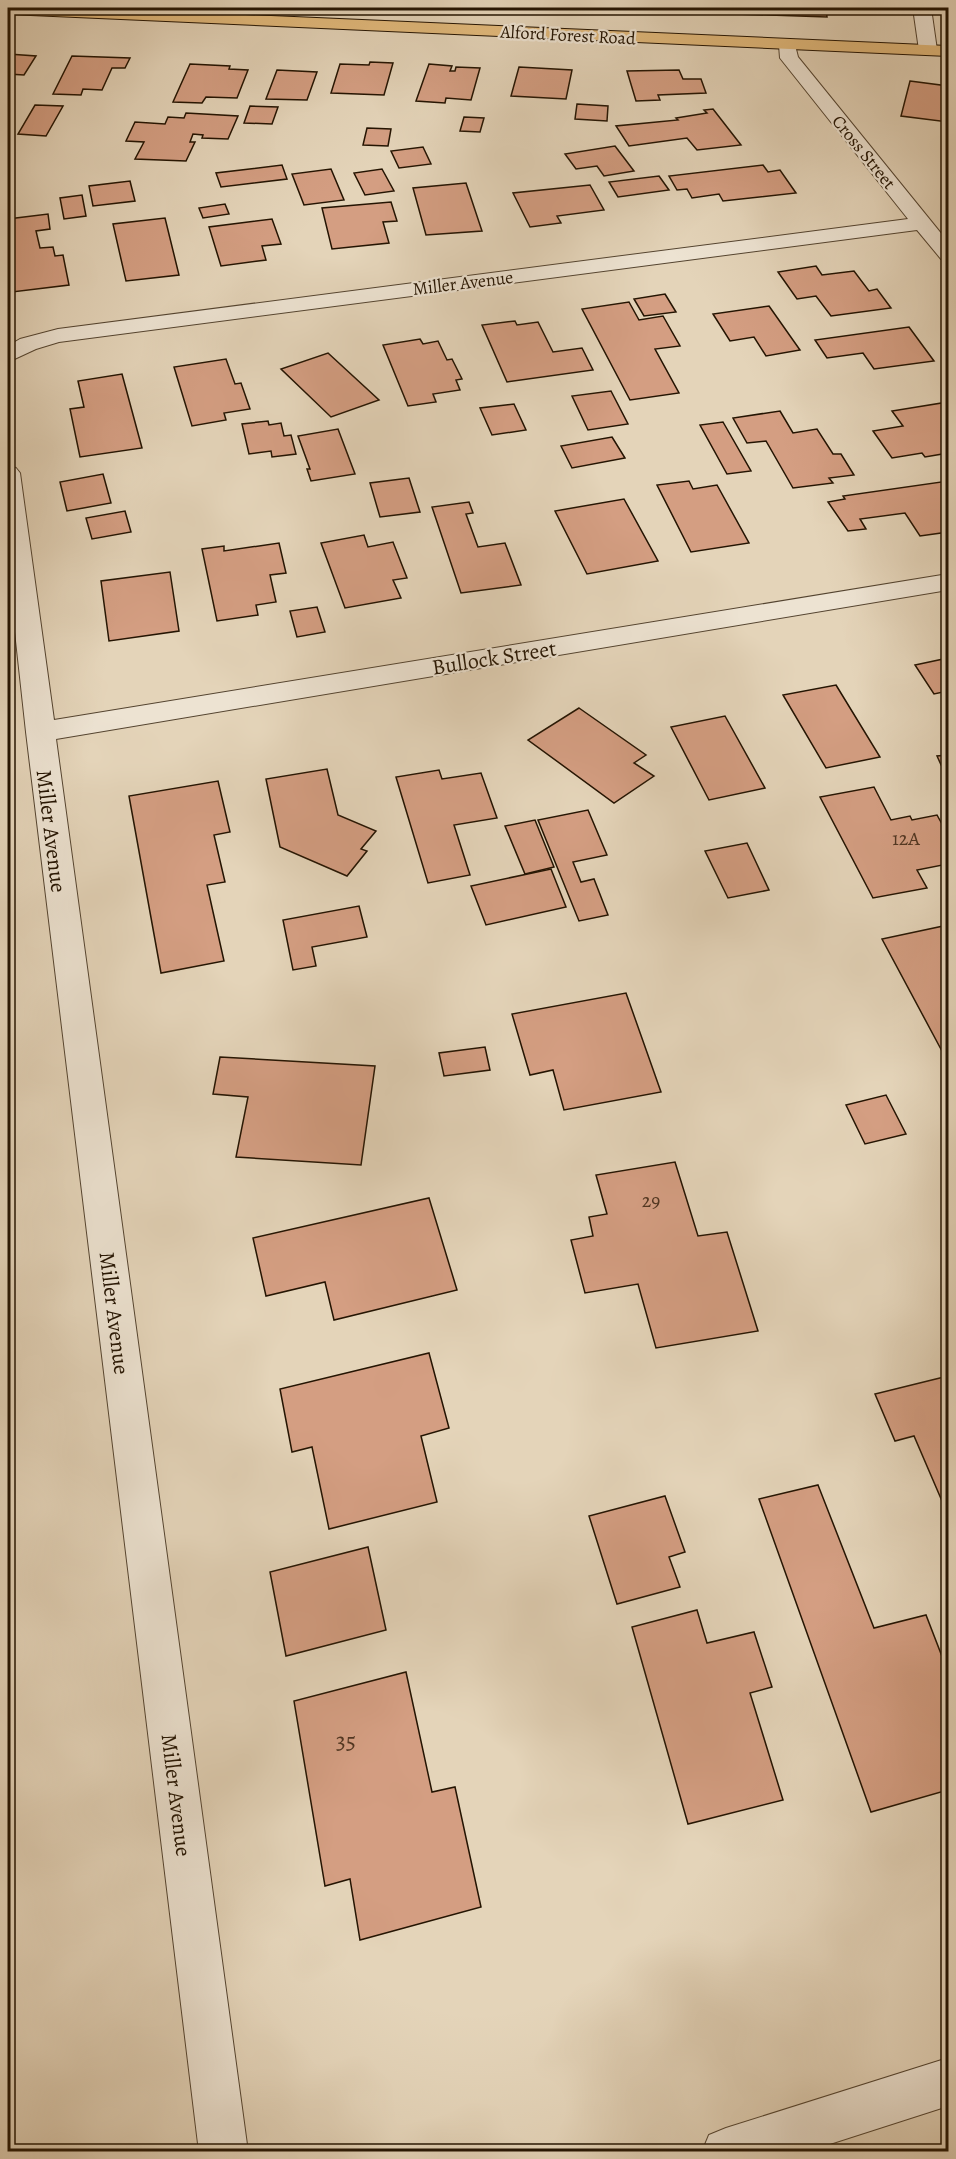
<svg xmlns="http://www.w3.org/2000/svg" width="956" height="2159" font-family="Alegreya,serif">
<rect width="100%" height="100%" fill="#e4d4b9"/>
<filter id="stains"><feTurbulence type="fractalNoise" baseFrequency=".00333" numOctaves="4"/><feColorMatrix values="0 0 0 0 .2 0 0 0 0 .09 0 0 0 0 .02 0 0 0 .5 -.17"/></filter>
<radialGradient id="worn" r=".72"><stop offset=".6" stop-color="#630" stop-opacity="0"/><stop offset="1" stop-color="#630" stop-opacity=".3"/></radialGradient>
<g fill="#d49e82" stroke="#241402" stroke-width="1.5">
<polygon points="736,8 826,8 827,17 736,14"/>
<polygon points="8,54 36,56 24,75 8,74"/>
<polygon points="72,56 130,58 125,68 112,68 102,90 83,89 81,95 53,94"/>
<polygon points="370,62 393,63 384,95 331,93 340,64 369,65"/>
<polygon points="190,64 230,66 229,69 248,70 237,98 206,97 202,103 173,102"/>
<polygon points="429,64 452,66 450,71 455,71 456,67 480,68 471,100 446,98 445,103 416,101"/>
<polygon points="519,67 572,70 566,99 511,96"/>
<polygon points="277,70 317,72 307,100 266,99"/>
<polygon points="679,70 683,79 701,79 706,93 658,95 660,100 636,101 627,71"/>
<polygon points="910,81 948,86 948,122 901,116"/>
<polygon points="577,104 608,106 607,121 575,119"/>
<polygon points="35,105 63,106 46,136 18,134"/>
<polygon points="250,106 278,107 272,124 244,123"/>
<polygon points="713,109 741,145 697,150 687,138 629,146 616,126 678,120 676,118 707,113 704,110"/>
<polygon points="186,113 238,116 228,139 202,138 203,135 193,134 190,142 195,142 186,161 135,159 144,142 126,141 135,122 165,124 168,117 184,118"/>
<polygon points="464,117 484,118 480,132 460,131"/>
<polygon points="367,128 391,129 388,146 363,145"/>
<polygon points="615,146 634,171 604,176 597,166 576,169 565,154"/>
<polygon points="423,147 431,164 399,168 391,151"/>
<polygon points="282,165 287,179 221,187 216,173"/>
<polygon points="763,165 768,172 780,170 796,193 723,201 719,194 692,198 687,189 677,190 669,176"/>
<polygon points="331,169 344,200 304,205 292,174"/>
<polygon points="382,169 394,191 365,195 354,173"/>
<polygon points="659,176 669,190 618,197 609,182"/>
<polygon points="130,181 135,201 93,206 89,186"/>
<polygon points="466,183 482,231 426,235 413,188"/>
<polygon points="590,185 604,210 557,216 561,223 530,227 513,193"/>
<polygon points="82,195 86,216 64,219 60,198"/>
<polygon points="391,202 397,221 383,222 389,243 332,249 322,208"/>
<polygon points="225,204 229,214 203,218 199,208"/>
<polygon points="48,214 50,229 36,231 40,248 53,247 55,256 63,255 69,285 12,292 8,262 8,219"/>
<polygon points="165,218 179,275 126,281 113,224"/>
<polygon points="272,219 281,244 262,246 266,260 221,266 209,227"/>
<polygon points="816,266 822,275 854,271 869,291 877,289 891,308 831,316 816,296 797,299 778,272"/>
<polygon points="665,294 676,312 644,316 634,299"/>
<polygon points="629,302 639,320 663,316 680,346 655,349 679,393 630,400 582,309"/>
<polygon points="769,306 800,350 766,356 754,337 730,341 713,314"/>
<polygon points="515,321 517,325 538,322 553,352 582,348 593,370 507,382 482,325"/>
<polygon points="909,327 934,361 874,369 863,353 827,358 815,340"/>
<polygon points="420,339 423,344 438,341 447,360 452,359 462,379 456,380 460,390 433,394 436,402 408,406 383,345"/>
<polygon points="328,353 379,400 331,417 281,369"/>
<polygon points="226,359 235,384 241,383 250,409 224,413 226,420 192,426 174,367"/>
<polygon points="122,374 142,448 80,457 70,409 84,407 78,381"/>
<polygon points="611,391 628,424 588,430 572,396"/>
<polygon points="948,402 948,453 925,457 922,453 892,458 873,431 903,426 892,411"/>
<polygon points="514,404 526,430 492,435 480,408"/>
<polygon points="780,411 793,433 817,429 833,454 841,454 854,475 829,478 833,483 793,488 766,441 747,443 733,418"/>
<polygon points="268,421 269,425 281,423 284,436 291,435 296,454 272,457 271,451 249,454 242,424"/>
<polygon points="723,422 751,471 727,474 700,425"/>
<polygon points="338,429 355,474 311,481 307,469 310,469 298,436"/>
<polygon points="612,437 625,458 572,468 561,446"/>
<polygon points="103,474 111,503 67,511 60,482"/>
<polygon points="409,478 420,512 380,517 370,483"/>
<polygon points="689,481 693,489 717,485 749,543 691,552 657,485"/>
<polygon points="948,481 948,532 920,536 905,513 860,519 866,529 848,531 828,502 845,499 843,496"/>
<polygon points="624,499 658,561 587,574 555,511"/>
<polygon points="469,502 473,513 466,514 478,547 505,543 521,585 461,593 432,507"/>
<polygon points="125,511 131,532 92,539 86,518"/>
<polygon points="364,535 368,547 393,542 407,578 393,580 401,598 345,608 321,543"/>
<polygon points="279,543 286,573 270,575 276,602 256,605 258,615 217,621 202,549 224,546 224,551"/>
<polygon points="170,572 179,631 109,641 101,581"/>
<polygon points="317,607 325,632 297,637 290,611"/>
<polygon points="948,658 948,691 934,694 915,665"/>
<polygon points="836,685 880,757 826,768 783,695"/>
<polygon points="579,708 646,755 634,763 654,776 614,803 528,740"/>
<polygon points="725,716 765,788 709,800 671,727"/>
<polygon points="948,755 948,780 937,756"/>
<polygon points="327,769 338,815 376,831 361,849 367,851 347,876 280,847 266,779"/>
<polygon points="439,770 442,779 481,773 497,818 454,825 470,875 428,883 396,777"/>
<polygon points="218,781 230,832 214,835 225,882 207,885 224,961 161,973 129,796"/>
<polygon points="874,787 891,820 910,816 912,820 937,815 948,835 948,847 946,847 948,853 948,864 917,870 927,888 873,898 820,797"/>
<polygon points="588,810 607,855 573,862 581,882 594,879 608,915 579,921 538,820"/>
<polygon points="535,820 554,867 525,874 505,826"/>
<polygon points="747,843 769,890 728,898 705,851"/>
<polygon points="551,869 566,907 486,925 471,886"/>
<polygon points="359,906 367,937 312,947 316,966 293,970 283,920"/>
<polygon points="948,925 948,1052 943,1053 882,939"/>
<polygon points="626,993 661,1092 564,1110 553,1070 530,1075 512,1014"/>
<polygon points="485,1047 490,1070 444,1076 439,1053"/>
<polygon points="220,1057 375,1066 361,1165 236,1157 248,1097 213,1094"/>
<polygon points="886,1095 906,1134 865,1144 846,1105"/>
<polygon points="675,1162 698,1236 727,1232 758,1331 656,1348 638,1284 585,1293 571,1240 593,1236 589,1217 607,1214 596,1175"/>
<polygon points="429,1198 457,1290 334,1320 325,1282 266,1296 253,1238"/>
<polygon points="429,1353 449,1428 421,1436 437,1502 329,1529 312,1447 292,1452 280,1389"/>
<polygon points="948,1376 948,1515 914,1436 895,1441 875,1394"/>
<polygon points="818,1485 874,1628 926,1615 948,1672 948,1790 871,1812 759,1499"/>
<polygon points="665,1496 685,1552 669,1557 680,1587 617,1604 589,1516"/>
<polygon points="368,1547 386,1630 286,1656 270,1572"/>
<polygon points="697,1610 707,1643 754,1632 772,1687 750,1693 783,1800 688,1824 632,1627"/>
<polygon points="406,1672 432,1792 455,1787 481,1907 360,1940 350,1879 325,1886 294,1701"/>
</g>
<g fill="none" stroke-linecap="round" stroke-linejoin="round">
<defs>
<g id="minor">
<polygon points="913,8 931,8 937,50 934,54 922,54 919,50"/>
<polygon points="788,40 794,41 798,57 948,242 948,261 941,259 917,230 59,342 36,349 8,362 8,346 20,339 58,329 908,219 780,58 779,45 782,41"/>
<polygon points="8,466 16,468 20,473 54,720 948,574 948,590 56,739 248,2152 199,2152 26,732 8,568"/>
<polygon points="948,2058 948,2106 805,2152 702,2152 709,2135 726,2128"/>
</g>
<polygon id="major" points="8,8 89,8 948,46 948,56 8,14"/>
</defs>
<use href="#minor" stroke="#544430" stroke-width="2"/>
<use href="#major" stroke="#241402" stroke-width="2"/>
<use href="#minor" fill="#ede3d2" fill-rule="evenodd"/>
<use href="#major" fill="#e2ba7c" fill-rule="evenodd"/>
</g>
<g text-anchor="middle" stroke-width="4.5" stroke-linejoin="round" paint-order="stroke">
<g font-size="18" fill="#241402" stroke="#ede3d2">
<text transform="translate(568 35) rotate(3)" y="6">Alford Forest Road</text>
<text transform="translate(864 152) rotate(51)" y="6">Cross Street</text>
<text transform="translate(463 283) rotate(-7)" y="6">Miller Avenue</text>
</g>
<g font-size="20" fill="#503622">
<text x="906" y="845">12A</text>
<text x="651" y="1207">29</text>
</g>
<g font-size="22" fill="#241402" stroke="#ede3d2">
<text transform="translate(494 657) rotate(-9)" y="8">Bullock Street</text>
<text transform="translate(52 831) rotate(83)" y="8">Miller Avenue</text>
<text transform="translate(115 1313) rotate(83)" y="8">Miller Avenue</text>
<text transform="translate(177 1795) rotate(83)" y="8">Miller Avenue</text>
</g>
<g font-size="24" fill="#503622">
<text x="346" y="1749">35</text>
</g>
</g>
<rect width="956" height="2159" fill="none" stroke="#e4d4b9" stroke-width="30"/>
<rect x="9" y="9" width="938" height="2141" fill="none" stroke="#241402" stroke-width="3"/>
<rect x="15" y="15" width="926" height="2129" fill="none" stroke="#241402" stroke-width="1.5"/>
<rect width="100%" height="100%" filter="url(#stains)"/>
<rect width="100%" height="100%" fill="url(#worn)"/>
</svg>
